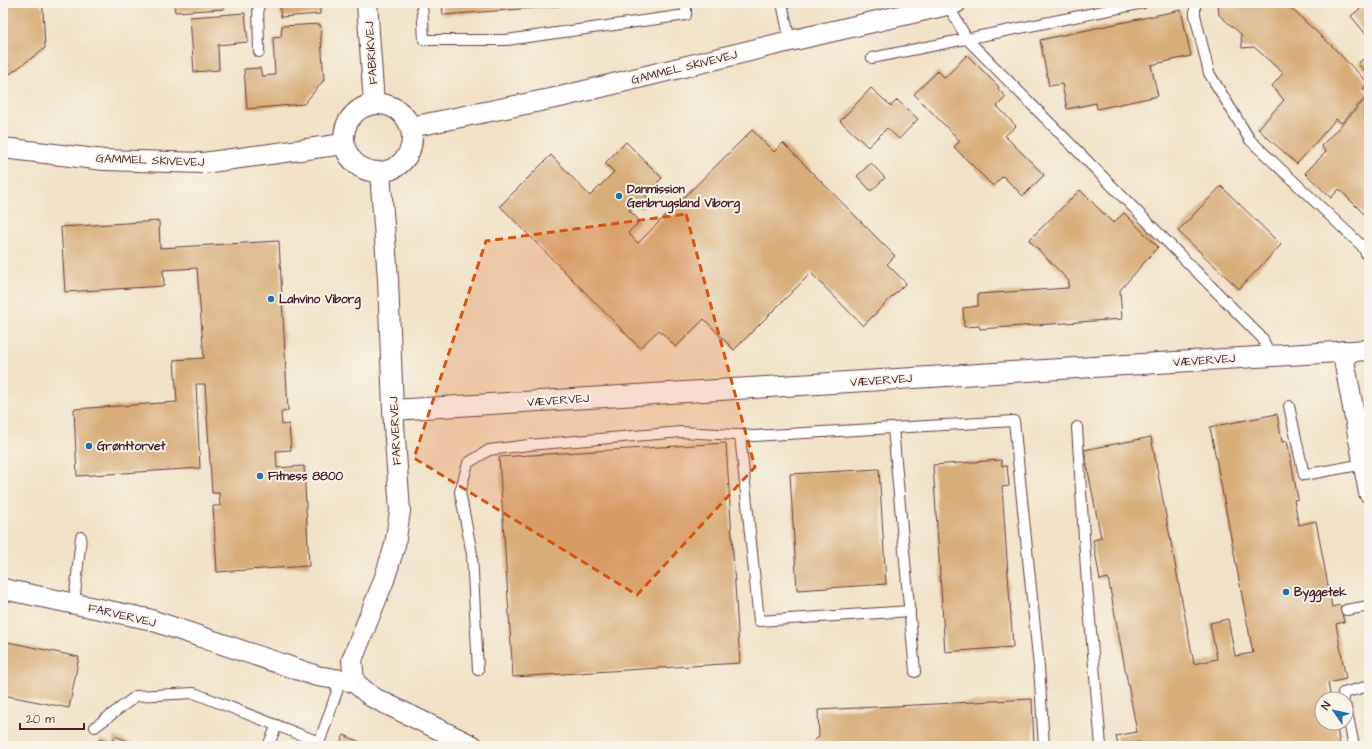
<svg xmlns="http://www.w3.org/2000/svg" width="1372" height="749" font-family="'Architects Daughter',sans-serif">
<rect width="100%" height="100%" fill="#f7f3e8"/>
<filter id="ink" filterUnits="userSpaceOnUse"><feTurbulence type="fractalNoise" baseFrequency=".025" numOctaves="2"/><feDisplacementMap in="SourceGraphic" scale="8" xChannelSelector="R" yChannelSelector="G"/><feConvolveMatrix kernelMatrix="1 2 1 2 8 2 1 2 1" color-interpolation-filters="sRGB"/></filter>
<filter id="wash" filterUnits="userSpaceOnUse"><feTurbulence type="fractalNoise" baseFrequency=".012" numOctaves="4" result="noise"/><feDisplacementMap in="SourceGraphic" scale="16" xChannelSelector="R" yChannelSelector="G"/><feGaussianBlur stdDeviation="0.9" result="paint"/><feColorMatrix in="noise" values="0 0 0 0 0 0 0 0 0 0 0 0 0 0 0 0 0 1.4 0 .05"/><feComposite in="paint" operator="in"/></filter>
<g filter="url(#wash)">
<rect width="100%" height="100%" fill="#f1e2c7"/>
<g id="blocks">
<g fill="#d7ad78">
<polygon points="3,3 39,3 43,9 45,48 3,79"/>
<polygon points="174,3 224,3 224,9 175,12"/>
<polygon points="279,3 320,3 320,14 281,17"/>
<polygon points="442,3 585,3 585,4 443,15"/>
<polygon points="1218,3 1285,3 1331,45 1368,83 1363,89 1368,93 1368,95 1341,123 1336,119 1297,164 1258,129 1284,100 1272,86 1283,73 1254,47 1242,48 1241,34 1219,15"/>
<polygon points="1367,3 1369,3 1369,38 1351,16"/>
<polygon points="1181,10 1191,56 1151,65 1158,96 1097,109 1096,103 1067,109 1062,84 1049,86 1040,40"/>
<polygon points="245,13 248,42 218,45 219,70 194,72 190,17"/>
<polygon points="320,24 324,80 304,104 247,109 244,69 260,68 262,76 275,75 273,38 281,37 282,26"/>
<polygon points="967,55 999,87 998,89 1006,97 997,106 1016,126 1005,136 1044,175 1023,196 1003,176 993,186 954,147 960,141 914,94 938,71 945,78"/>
<polygon points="1363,59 1369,65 1369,75 1358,64"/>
<polygon points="871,88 891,106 897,100 918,119 899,139 887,128 868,147 840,121"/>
<polygon points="1369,96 1369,217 1368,218 1339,189 1331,198 1305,173 1326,152 1321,146"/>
<polygon points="752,130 774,152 783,143 895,256 887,264 906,283 863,326 811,273 734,350 704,319 676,347 659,330 640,348 500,206 551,155 590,196 614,172 605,163 626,142 662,178 645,195 650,200 641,209 636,204 629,210 640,221 628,233 638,243"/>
<polygon points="871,163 885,178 871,191 857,176"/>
<polygon points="1221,186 1281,245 1239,289 1178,231"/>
<polygon points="1080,190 1113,223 1124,213 1158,247 1120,290 1122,319 980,329 979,326 964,327 963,308 978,306 978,294 1068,288 1069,281 1029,240"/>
<polygon points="159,221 160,248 279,241 288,411 281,412 282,425 289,424 291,450 276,451 277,468 304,466 309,566 217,572 213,506 220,506 219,493 212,493 205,384 196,384 200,468 77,476 74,409 177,402 174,360 204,358 197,268 163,270 164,286 65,292 61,227"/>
<polygon points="1277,414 1282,442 1287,441 1298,499 1294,500 1299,525 1316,521 1332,607 1340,605 1344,622 1336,624 1346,679 1328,683 1331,699 1322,699 1322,723 1336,723 1340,746 1140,746 1139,742 1118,746 1116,736 1137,732 1108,578 1100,580 1093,540 1101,538 1084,450 1151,437 1194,664 1217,659 1210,623 1228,619 1235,656 1253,653 1210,427"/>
<polygon points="726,443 740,663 513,677 499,457"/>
<polygon points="1001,460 1002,466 1007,466 1009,486 1002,487 1013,647 945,652 933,465"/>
<polygon points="879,469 886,584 797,590 790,474"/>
<polygon points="3,641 79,657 69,708 3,695"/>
<polygon points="1032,699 1034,746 816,746 814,740 819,737 818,710"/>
<polygon points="344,735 369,746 338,746"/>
<polygon points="115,736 141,746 97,746 100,739 112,743"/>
</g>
</g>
</g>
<g filter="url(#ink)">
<use href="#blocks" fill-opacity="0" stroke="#633c42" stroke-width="1"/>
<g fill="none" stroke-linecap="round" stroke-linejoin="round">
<defs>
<g id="service">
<polyline points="258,3 259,52"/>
<polyline points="422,3 424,40 506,40 686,15 686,3"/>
<polyline points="782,3 790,41"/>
<polyline points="1195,3 1195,15 1209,73 1250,140 1362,246 1369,259"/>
<polyline points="948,5 967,39 1263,339 1269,356"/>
<polyline points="872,58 1143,3"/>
<polyline points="1289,406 1304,475 1364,464"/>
<polyline points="1077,427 1087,585 1101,746"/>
<polyline points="893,428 915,672"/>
<polyline points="740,435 759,621 910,611"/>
<polyline points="74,604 81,537"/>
<polyline points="1346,610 1369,606"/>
<polyline points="478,670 472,554 460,492 468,463 489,450 529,445 681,432 754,436 1014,421 1039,667 1044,746"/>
<polyline points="1344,699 1343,693 1369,686"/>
<polyline points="1346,707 1354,746"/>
<polyline points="95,727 136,696 194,693 319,742"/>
<polyline points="268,746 277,725"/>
<polyline points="318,746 341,680"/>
</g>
<g id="minor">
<polyline points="367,3 374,104"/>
<circle cx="378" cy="138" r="34"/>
<polyline points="411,127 560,97 790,41 956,3"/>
<polyline points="3,148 104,160 203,163 344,144"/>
<polyline points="380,172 388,279 393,410 400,511 395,545 384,580 352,660 354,682 372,697 473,746"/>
<polyline points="1344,351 1345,365 1369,493"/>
<polyline points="393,410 1369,350"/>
<polyline points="3,589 148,619 317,676 354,682"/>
</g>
</defs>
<use href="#service" stroke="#633c42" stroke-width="12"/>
<use href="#minor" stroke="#633c42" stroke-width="22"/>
<use href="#service" stroke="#fff" stroke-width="10"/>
<use href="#minor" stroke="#fff" stroke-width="20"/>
</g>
</g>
<path fill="#d8530f" fill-opacity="0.2" stroke="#d8530f" stroke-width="3" stroke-dasharray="8 5" stroke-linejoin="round" d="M686 214 755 467 637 595 414 458 486 241Z"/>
<g fill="#1f6fb2" stroke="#f7f3e8" stroke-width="1.5">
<circle cx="619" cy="196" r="4"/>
<circle cx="271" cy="299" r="4"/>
<circle cx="89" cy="446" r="4"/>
<circle cx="260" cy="476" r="4"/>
<circle cx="1286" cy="592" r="4"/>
</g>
<g text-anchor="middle" stroke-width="4" stroke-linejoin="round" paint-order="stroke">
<g font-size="12" fill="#4a1f2b" stroke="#f7f3e8">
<text transform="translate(371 53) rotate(-94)" y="4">FABRIKVEJ</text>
<text transform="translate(684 67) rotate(-14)" y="4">GAMMEL SKIVEVEJ</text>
<text transform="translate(150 160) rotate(2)" y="4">GAMMEL SKIVEVEJ</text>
<text transform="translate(1204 360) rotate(-4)" y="4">VÆVERVEJ</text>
<text transform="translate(881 380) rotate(-4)" y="4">VÆVERVEJ</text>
<text transform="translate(558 400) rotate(-4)" y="4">VÆVERVEJ</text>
<text transform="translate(395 431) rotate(-93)" y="4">FARVERVEJ</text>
<text transform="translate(122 615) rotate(13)" y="4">FARVERVEJ</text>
</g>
<g font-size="12" font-weight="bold" fill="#4a1f2b" stroke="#f7f3e8" text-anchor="start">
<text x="627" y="193">Danmission<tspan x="627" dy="14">Genbrugsland Viborg</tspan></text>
<text x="279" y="303">Lahvino Viborg</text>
<text x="97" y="450">Grønttorvet</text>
<text x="268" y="480">Fitness 8800</text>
<text x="1294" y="596">Byggetek</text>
</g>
</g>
<rect width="1372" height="749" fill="none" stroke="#f7f3e8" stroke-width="16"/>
<g transform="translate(1334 711) rotate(304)"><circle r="19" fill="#f7f3e8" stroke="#b29e9c"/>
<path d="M0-3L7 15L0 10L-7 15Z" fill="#1f6fb2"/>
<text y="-6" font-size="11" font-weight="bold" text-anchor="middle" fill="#4a1f2b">N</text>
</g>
<path d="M20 723v6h64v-6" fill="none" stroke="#4a1f2b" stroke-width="2"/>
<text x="26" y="723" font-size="12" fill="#4a1f2b" stroke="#f7f3e8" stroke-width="3" paint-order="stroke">20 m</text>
</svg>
